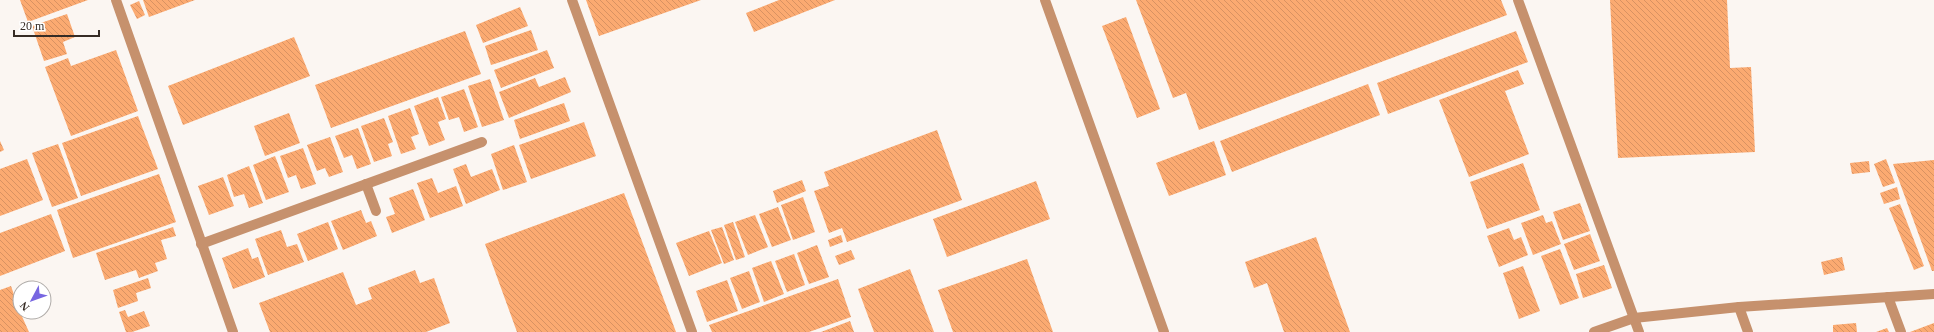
<svg xmlns="http://www.w3.org/2000/svg" width="1934" height="332" font-family="Georgia,serif">
<defs>
<pattern id="building-back-hatch" width="6" height="6" patternUnits="userSpaceOnUse"><rect width="6" height="6" fill="#fbaa71"/><path d="M-1 5l2 2M0 0l6 6M5-1l2 2" fill="none" stroke="#d89262"/></pattern>
</defs>
<rect width="100%" height="100%" fill="#fbf6f2"/>
<g fill="url(#building-back-hatch)">
<polygon points="20,0 88,0 28,22"/>
<polygon points="143,0 195,0 149,17"/>
<polygon points="586,0 701,0 599,36"/>
<polygon points="779,0 835,0 754,32 746,13"/>
<polygon points="1136,0 1501,0 1507,15 1199,130 1186,93 1173,98"/>
<polygon points="1610,0 1727,0 1730,68 1751,67 1755,152 1618,158"/>
<polygon points="139,1 145,15 137,19 130,5"/>
<polygon points="520,7 528,26 483,43 476,25"/>
<polygon points="67,14 75,37 63,42 67,54 44,61 32,26"/>
<polygon points="1126,17 1160,109 1137,118 1102,26"/>
<polygon points="531,30 538,50 491,65 485,46"/>
<polygon points="465,31 481,74 331,128 315,85"/>
<polygon points="1516,31 1528,62 1388,114 1377,83"/>
<polygon points="294,37 310,76 183,125 168,86"/>
<polygon points="116,50 138,111 71,136 45,67 68,58 71,66"/>
<polygon points="547,50 554,68 501,88 494,70"/>
<polygon points="1518,70 1524,84 1505,91 1529,154 1469,177 1439,100"/>
<polygon points="565,77 571,92 509,118 499,92 535,78 539,87"/>
<polygon points="490,79 504,120 482,127 468,86"/>
<polygon points="1368,84 1380,115 1232,172 1220,141"/>
<polygon points="464,89 478,127 464,132 459,117 449,120 441,97"/>
<polygon points="438,97 446,119 438,122 445,140 429,146 414,106"/>
<polygon points="564,103 570,121 520,139 514,120"/>
<polygon points="410,108 419,134 411,137 416,149 401,154 388,116"/>
<polygon points="289,113 300,143 265,156 254,126"/>
<polygon points="138,116 158,169 81,196 62,143"/>
<polygon points="384,118 393,142 388,144 392,156 374,162 361,126"/>
<polygon points="584,122 596,156 531,179 519,145"/>
<polygon points="358,128 371,164 357,169 352,155 344,158 335,136"/>
<polygon points="937,130 962,200 847,242 842,228 829,233 814,191 829,186 824,172"/>
<polygon points="330,137 343,172 329,177 325,168 317,171 307,145"/>
<polygon points="0,141 4,150 0,152"/>
<polygon points="1214,141 1226,175 1169,196 1156,163"/>
<polygon points="58,144 78,198 52,207 32,153"/>
<polygon points="514,145 527,182 503,190 491,154"/>
<polygon points="303,148 316,184 301,189 296,175 288,178 280,156"/>
<polygon points="275,156 289,192 266,200 253,165"/>
<polygon points="27,159 43,200 0,216 0,169"/>
<polygon points="1886,159 1895,183 1883,187 1874,164"/>
<polygon points="1934,160 1934,271 1932,271 1893,164"/>
<polygon points="1869,161 1870,172 1852,174 1850,163"/>
<polygon points="1523,163 1540,210 1487,229 1470,182"/>
<polygon points="466,164 471,177 492,169 500,190 466,204 453,169"/>
<polygon points="249,166 263,203 249,208 244,194 234,197 227,175"/>
<polygon points="159,174 176,222 73,258 57,210"/>
<polygon points="223,177 234,206 209,215 198,186"/>
<polygon points="432,178 438,193 456,186 463,206 430,218 417,183"/>
<polygon points="802,180 806,191 777,203 773,191"/>
<polygon points="1036,181 1050,219 947,257 933,219"/>
<polygon points="1897,187 1900,199 1884,204 1880,193"/>
<polygon points="413,189 425,220 392,233 386,217 395,214 389,198"/>
<polygon points="624,193 676,332 517,332 485,244"/>
<polygon points="803,197 815,232 793,240 781,205"/>
<polygon points="1580,203 1590,231 1563,240 1553,212"/>
<polygon points="1900,204 1924,266 1914,270 1889,208"/>
<polygon points="778,207 791,240 772,247 759,214"/>
<polygon points="361,210 366,223 371,221 377,236 343,250 331,221"/>
<polygon points="51,214 65,251 0,276 0,233"/>
<polygon points="755,215 768,247 748,255 735,222"/>
<polygon points="1543,215 1546,223 1552,221 1561,244 1533,255 1521,223"/>
<polygon points="328,222 338,249 308,261 297,234"/>
<polygon points="733,222 745,257 736,260 724,225"/>
<polygon points="173,227 176,236 161,240 167,259 155,263 158,271 139,278 136,270 105,280 96,253"/>
<polygon points="722,227 734,260 724,264 711,230"/>
<polygon points="1509,228 1514,240 1521,237 1528,255 1499,267 1487,236"/>
<polygon points="281,230 287,247 297,244 304,262 268,275 255,239"/>
<polygon points="709,231 722,263 689,276 676,243"/>
<polygon points="1590,234 1600,261 1574,270 1564,244"/>
<polygon points="841,235 843,242 830,247 828,240"/>
<polygon points="1316,237 1350,332 1284,332 1267,283 1254,288 1245,262"/>
<polygon points="817,245 829,277 809,284 797,253"/>
<polygon points="248,248 252,259 258,257 265,277 233,289 222,258"/>
<polygon points="1560,249 1579,298 1560,305 1541,256"/>
<polygon points="851,250 855,259 839,265 835,256"/>
<polygon points="794,254 805,285 787,292 775,261"/>
<polygon points="1842,257 1845,270 1824,275 1821,262"/>
<polygon points="1027,259 1053,332 953,332 938,290"/>
<polygon points="771,261 784,294 764,302 752,268"/>
<polygon points="1604,265 1612,288 1583,298 1576,274"/>
<polygon points="1523,266 1540,311 1519,319 1503,273"/>
<polygon points="910,269 934,332 874,332 858,289"/>
<polygon points="415,270 420,283 434,278 450,323 426,332 270,332 259,303 343,272 356,305 372,299 368,288"/>
<polygon points="749,271 760,302 742,309 730,278"/>
<polygon points="148,278 151,288 136,293 138,301 118,308 113,290"/>
<polygon points="838,279 851,317 809,332 712,332 709,325"/>
<polygon points="727,280 738,311 707,322 696,291"/>
<polygon points="11,286 20,312 29,332 0,332 0,290"/>
<polygon points="125,310 128,317 144,311 150,326 132,332 126,332 119,312"/>
<polygon points="850,321 854,332 821,332"/>
<polygon points="1856,323 1857,332 1833,332 1833,325"/>
<polygon points="1934,323 1934,332 1910,332"/>
<polygon points="1887,328 1889,332 1876,332"/>
</g>
<g fill="none" stroke-linecap="round" stroke-linejoin="round">
<g stroke="#c6916d" stroke-width="10">
<polyline points="116,0 233,332"/>
<polyline points="572,0 692,332"/>
<polyline points="1045,0 1164,332"/>
<polyline points="1518,0 1639,332"/>
<polyline points="366,184 376,211"/>
<polyline points="201,244 482,142"/>
<polyline points="1888,297 1901,332"/>
<polyline points="1739,307 1748,332"/>
<polyline points="1594,332 1634,318 1739,307 1934,294"/>
</g>
</g>
<g transform="translate(32 300) rotate(229)"><circle r="19" fill="#ffffff" stroke="#afaba8"/>
<path d="M0-3L7 15L0 10L-7 15Z" fill="#7766e1"/>
<text y="-6" font-size="11" font-weight="bold" text-anchor="middle" fill="#362c25">N</text>
</g>
<path d="M14 30v6h85v-6" fill="none" stroke="#362c25" stroke-width="2"/>
<text x="20" y="30" font-size="12" fill="#362c25" stroke="#ffffff" stroke-width="3" paint-order="stroke">20 m</text>
</svg>
